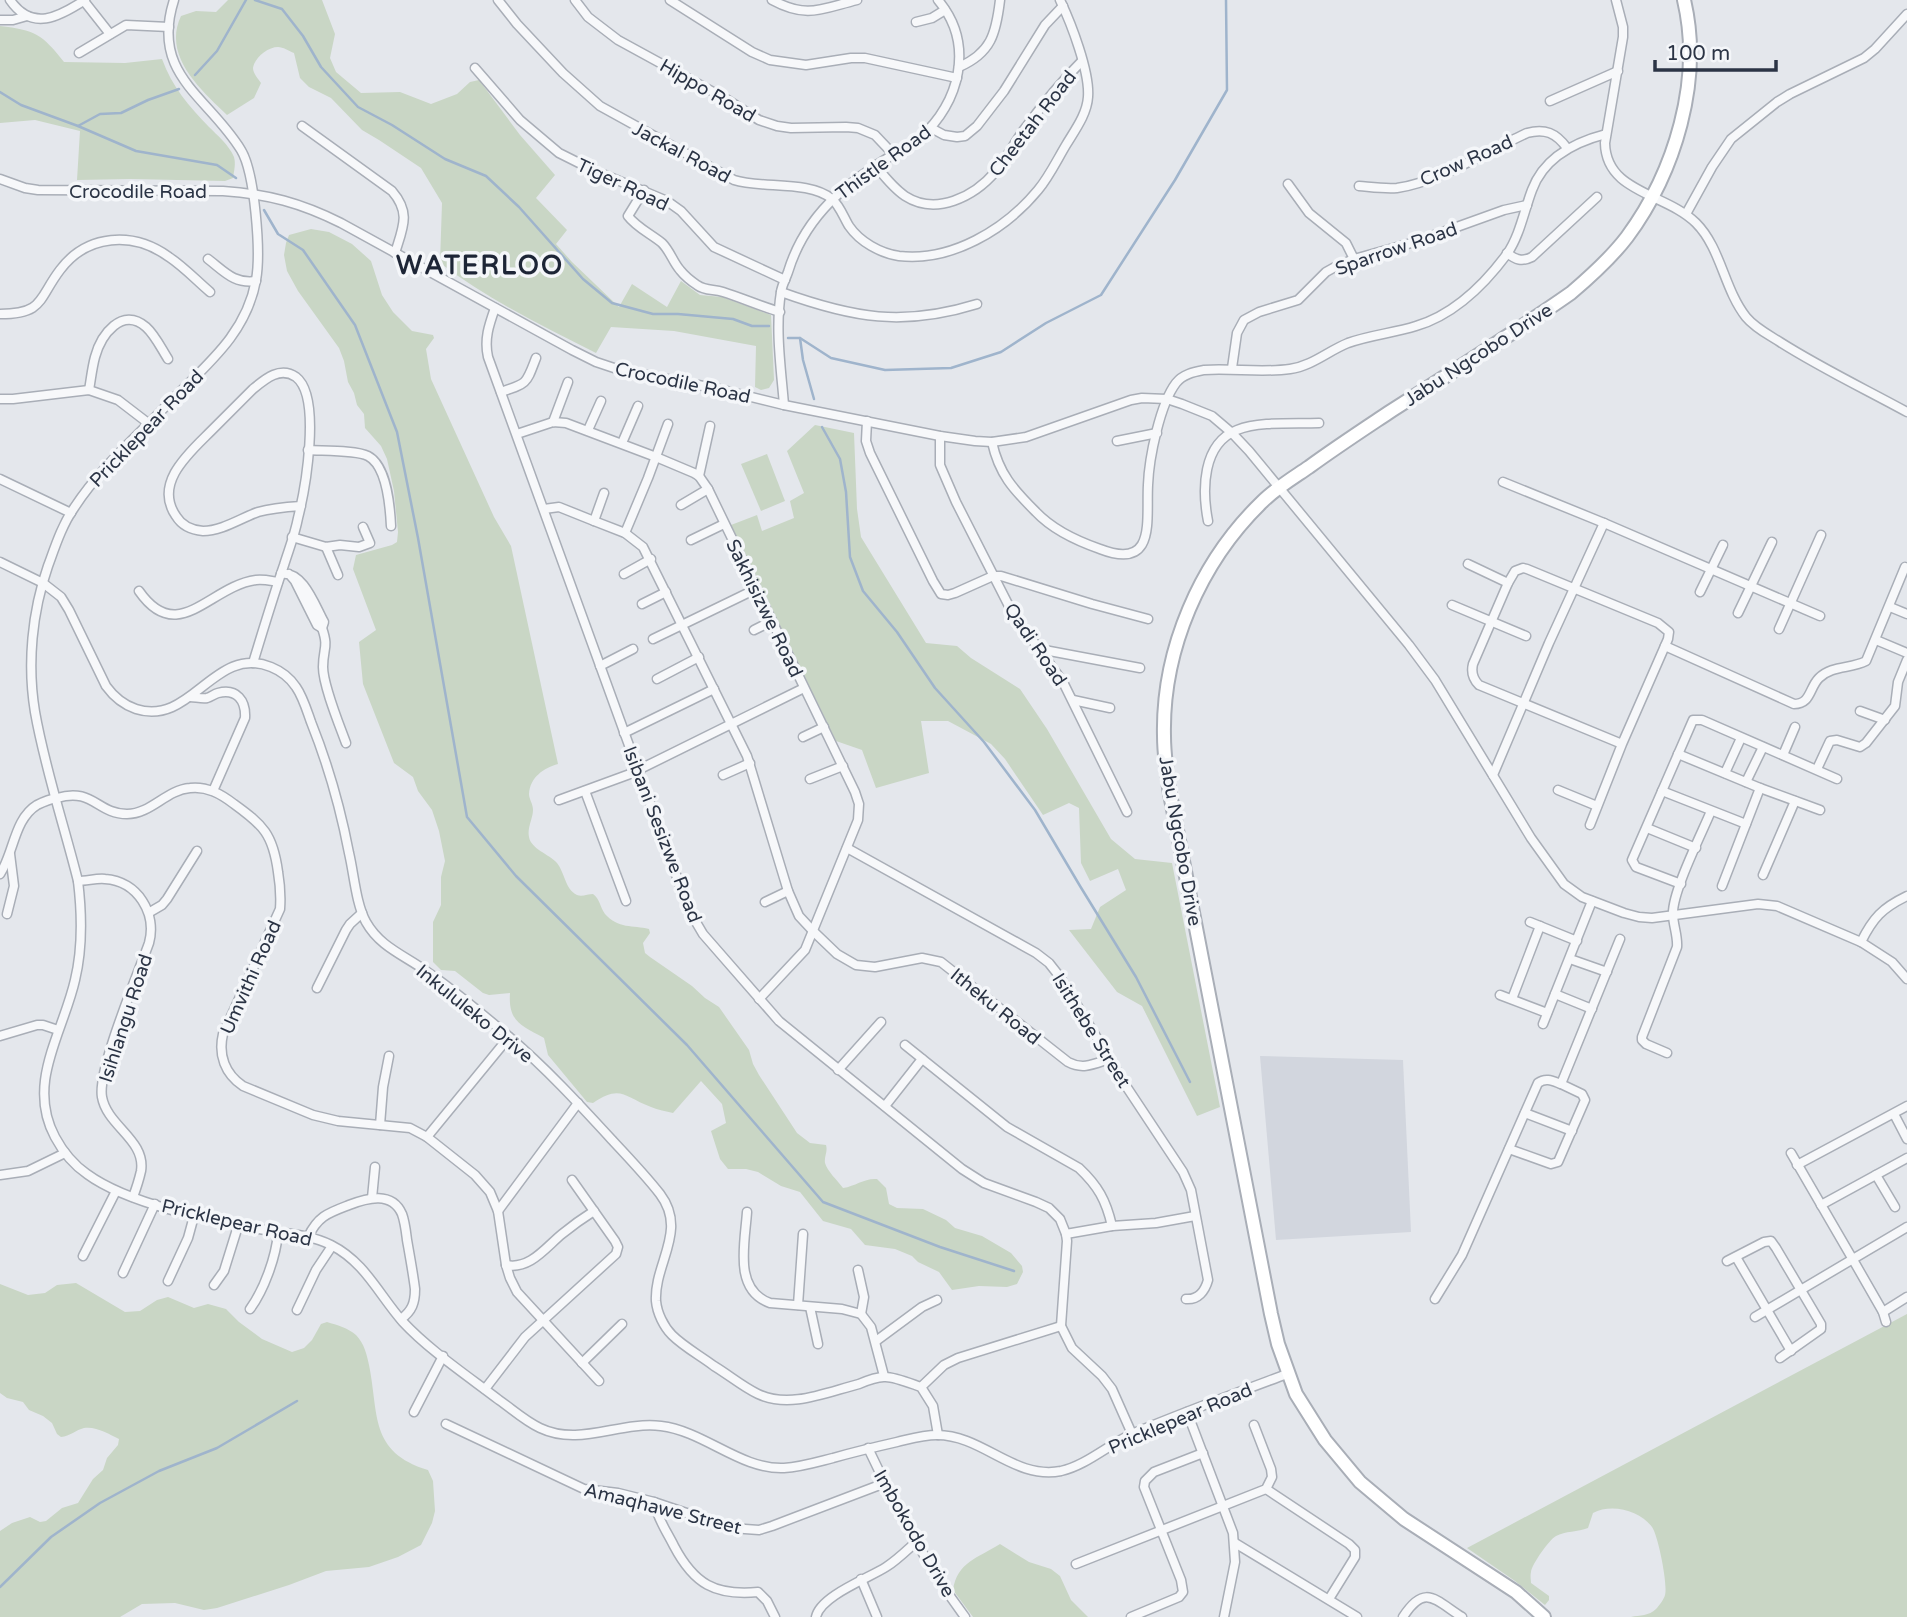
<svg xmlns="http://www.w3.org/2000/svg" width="1907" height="1617" font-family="'Varela Round',sans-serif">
<rect width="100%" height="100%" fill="#e4e7ec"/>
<polygon fill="#d2d6de" points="1260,1056 1403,1060 1411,1232 1276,1240"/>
<g fill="#c9d6c5">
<path d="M228 0H322L335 34 330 58 336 72 361 93 400 92 431 104 457 94 470 82 479 80 520 135 555 175 536 198 567 230 556 244 572 262 619 307 632 284 667 307 681 281 700 295 722 297 771 315 774 380 769 388 761 390 755 387 756 346 674 331 611 327 596 353C542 326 488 299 440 263L442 203 421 168 379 140 362 130 331 98 309 87 300 78 294 53C289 51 283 47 278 47 268 47 255 57 253 68 253 73 258 79 261 83L254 98 227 115C201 90 162 56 181 16L196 11 216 12Z"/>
<path d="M0 26C35 30 42 34 64 62L125 63 162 59C172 87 189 106 209 127 217 135 229 145 234 157 236 164 234 171 233 178L225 181 131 179 77 180 80 131 35 120 0 123Z"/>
<path d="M311 229 329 232 352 244 371 261 382 295 393 312 412 331 433 335 434 338 426 349 431 379 494 517 511 546 558 764C544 768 530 777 529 794 529 799 533 804 533 810 533 818 527 828 529 837 531 849 549 854 557 863 565 873 565 889 577 895 582 897 588 894 593 894 600 899 600 907 605 914 618 929 633 925 649 929L650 933 643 943 645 953 650 957 692 986 705 998 719 1007 749 1050 753 1064 759 1075 797 1133 810 1143 826 1145C828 1152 824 1156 825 1163 827 1171 838 1181 843 1188 856 1186 864 1178 877 1179L886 1188 889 1204 897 1208 923 1209 946 1220 955 1228 982 1236 1011 1253 1022 1266 1023 1272 1017 1284 1007 1287 979 1286 952 1290 939 1272 918 1262 912 1256 895 1249 865 1245 851 1229 823 1221 800 1192 781 1186 758 1172 746 1169H728L720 1159 711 1131 726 1123 722 1104 701 1081 673 1113C666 1111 658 1110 651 1107 624 1097 621 1084 593 1103L587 1102 548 1055 544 1038C521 1025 508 1022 510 993L489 995 483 993 455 971 441 970 433 962V922L441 905V877L445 861 439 831 432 810 418 791 413 777 394 763 363 684 359 642 376 630 353 569 356 555 392 545 397 542 398 532 394 491 387 459 381 446 365 428 364 414 357 405 354 393 348 382 344 361 339 348 298 291 287 271 284 255 286 243 289 235Z"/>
<polygon points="815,425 854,433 857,509 861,537 926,643 957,646 971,658 1020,689 1047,729 1111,839 1135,859 1172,863 1220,1107 1197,1116 1142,1006 1117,992 1069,930 1091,929 1100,907 1126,890 1118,869 1090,881 1081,863 1079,808 1069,803 1043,815 1005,759 991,744 948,721 921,721 929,773 876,788 862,750 836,741 731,525 757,515 762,531 794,518 790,501 804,493 787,451"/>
<polygon points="767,454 785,501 761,511 741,464"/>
<path d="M76 1283 125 1312 140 1311 157 1300 168 1297 194 1308 208 1304 226 1309 239 1322 262 1339 292 1352 304 1348 312 1340 321 1324 327 1322C337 1325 348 1328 356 1335 364 1343 367 1355 369 1365 379 1414 369 1452 428 1470L433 1481 435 1511 432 1523 421 1545 398 1557 369 1567 326 1571 289 1585 217 1608 204 1610 175 1603 142 1604 120 1617H0V1531L12 1523 30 1517 40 1522 46 1521 62 1508 78 1503 93 1479 103 1470 107 1458 118 1445 119 1439C109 1434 96 1426 84 1428 76 1430 70 1436 61 1437L57 1434 52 1423 43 1416 29 1410 23 1402 7 1398 0 1393V1284L28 1295 45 1293 57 1285Z"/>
<path d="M1907 1314V1617H1631C1640 1615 1649 1616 1656 1609 1659 1606 1664 1599 1665 1595 1668 1585 1658 1535 1652 1527 1640 1510 1611 1503 1593 1513L1588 1528C1578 1532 1565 1531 1556 1536 1549 1540 1532 1564 1531 1572 1530 1576 1531 1580 1531 1583L1549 1596V1600L1545 1605 1515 1581 1467 1548Z"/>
<path d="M1000 1544 1029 1562 1051 1569 1060 1576 1071 1600 1088 1617H973L953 1590C957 1562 978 1558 1000 1544Z"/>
</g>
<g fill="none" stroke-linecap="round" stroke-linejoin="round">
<g stroke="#9fb4cc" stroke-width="2.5">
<polyline points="255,0 282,9 303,36 321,67 358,107 392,125 445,159 486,176 519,207 583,279 612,303 653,314 678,314 733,319 752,326 769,326"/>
<polyline points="195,75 217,51 246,0"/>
<polyline points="0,92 21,105 78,126 136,151 217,165 236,178"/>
<polyline points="78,126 100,114 121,113 148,100 179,89"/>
<polyline points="264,210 278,234 303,250 355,325 397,432 418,538 467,817 516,876 687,1045 823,1202 940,1247 1014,1271"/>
<polyline points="788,338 800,338 831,358 885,370 951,368 1001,352 1046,323 1101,295 1175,180 1227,90 1226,0"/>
<polyline points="800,338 803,360 814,399"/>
<polyline points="822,427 840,459 846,492 850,557 863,591 897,632 935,688 984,742 1035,810 1080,886 1136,977 1190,1082"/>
<polyline points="0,1587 51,1537 100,1503 159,1471 217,1448 297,1401"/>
</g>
<defs>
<g id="minor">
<path d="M10 0C32 32 59 17 85 0"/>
<path d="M174 0C150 75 208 96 241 150 255 173 261 253 256 280 246 335 206 365 169 403 136 437 100 468 74 508 62 525 55 547 48 566 32 612 27 664 35 712 45 769 64 825 78 881 82 914 83 947 75 980 63 1033 26 1083 55 1137 63 1152 74 1165 87 1174 128 1204 209 1220 259 1229 282 1233 309 1234 331 1245 365 1262 379 1295 403 1322 429 1350 469 1377 499 1400 512 1409 525 1421 540 1428 580 1447 619 1421 661 1426 704 1431 741 1470 784 1468 801 1467 817 1462 833 1458 854 1452 875 1447 897 1442 910 1439 923 1435 937 1435 983 1435 1014 1480 1061 1471 1087 1465 1109 1444 1134 1433 1184 1412 1236 1393 1287 1374"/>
<path d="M498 0 517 24 563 73 600 106 734 180C762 189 809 180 832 199 840 206 844 218 849 226 860 242 880 253 899 256 951 262 1005 230 1038 190 1049 177 1057 160 1066 145 1075 130 1087 114 1088 97 1090 72 1071 23 1060 0"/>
<polyline points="575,0 588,17 618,40 726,99 759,120 777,126 791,128 846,127 858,128 875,135 893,154"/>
<polyline points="670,0 752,52 770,60 806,65 851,58 865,58 957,78"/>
<path d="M772 0C807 19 821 9 857 0"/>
<path d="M1616 0 1623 27V37L1605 143C1606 193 1666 193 1696 223 1721 248 1724 289 1746 317 1755 328 1769 335 1780 342 1821 368 1865 389 1907 412"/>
<polyline points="84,1 110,34"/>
<polyline points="0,20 13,20 27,16"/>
<polyline points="916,22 932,18 945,10"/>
<polyline points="79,53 126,25 169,27"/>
<path d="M959 67C991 53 996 34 1000 0"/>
<polyline points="475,68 520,120 559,153 591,169 667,201 681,211 714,247 785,280"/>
<polyline points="1550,101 1618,71"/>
<path d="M302 126 392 191C411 213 403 227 395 253"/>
<polyline points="931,128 944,135 957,137 965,136 977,126 1004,91 1045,25 1063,6"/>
<path d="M875 165C884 176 893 188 905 196 936 216 974 197 996 171 1007 158 1015 141 1026 127 1043 104 1062 81 1082 61"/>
<path d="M0 179 25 188 38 190 223 191C268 194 301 203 341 223L572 350 596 362 620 370 719 389 784 405 940 436 975 441 992 442 1026 437 1131 400 1142 398 1167 399 1182 404 1212 416 1232 433 1249 451 1409 645 1435 680 1531 838 1564 884 1582 897 1624 913 1639 917 1652 918 1758 904 1777 906 1861 942 1892 962 1907 979"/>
<polyline points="1288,184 1309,213 1346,243 1354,259"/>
<path d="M1359 186C1371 187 1384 189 1397 188 1436 183 1490 150 1527 133 1545 128 1556 133 1567 148"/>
<path d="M644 190 628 216C636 227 651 234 662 243 670 251 673 262 680 270 684 275 691 281 697 285 705 291 714 289 723 292 742 298 760 306 780 312"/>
<polyline points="1686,214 1712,167 1731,139 1777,102 1790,94 1864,58 1875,49 1907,14"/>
<path d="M1507 253C1516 260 1522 262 1532 257L1597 197"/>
<path d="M208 259C225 272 234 284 256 281"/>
<path d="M781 292C853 318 903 327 977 304"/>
<path d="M495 308C489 325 484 339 488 357L679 883 693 917 703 934 779 1021 962 1169 984 1183 1036 1202 1049 1208 1060 1219 1066 1234 1067 1241 1061 1326 1072 1348 1102 1376 1112 1389 1132 1434"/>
<path d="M0 314C44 314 38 299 60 270 87 234 133 231 169 257 184 267 197 281 210 292"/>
<polyline points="1232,368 1237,333 1244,320 1259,312 1298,300 1326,272 1335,267 1354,259 1415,242 1504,210 1527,205"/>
<path d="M89 390C91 379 92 368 95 357 101 335 122 306 146 327 155 335 161 348 168 359"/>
<path d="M501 392C528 383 526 384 536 358"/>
<polyline points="0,399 13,399 89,390 118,400 148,423"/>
<path d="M784 405C781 368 775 329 781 292 782 285 786 278 788 272 809 203 863 173 920 138 960 103 975 44 938 0"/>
<polyline points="867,421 866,441 870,453 933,581 941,594 948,595 955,593 993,576 1001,576 1092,604 1148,619"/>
<polyline points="553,422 568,382"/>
<polyline points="588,430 601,401"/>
<polyline points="517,434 553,422 566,423 656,457 694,473 699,476 708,489 855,792 859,804 858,820 805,950 759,999"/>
<polyline points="940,436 940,465 956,502 1012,612 1063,682 1127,812"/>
<polyline points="1117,441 1157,433"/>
<path d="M992 442C999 474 1013 489 1036 512 1053 530 1077 541 1100 549 1157 571 1146 520 1148 485 1149 458 1160 404 1176 383 1183 374 1194 372 1204 370 1232 368 1262 373 1290 369 1312 366 1328 351 1348 343 1370 335 1394 333 1416 326 1453 315 1484 285 1507 254 1520 235 1524 211 1532 190 1544 157 1575 142 1606 134"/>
<polyline points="622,443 638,406"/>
<path d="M308 450C323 451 356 450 368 456 387 466 390 506 391 526"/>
<polyline points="699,476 710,426"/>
<polyline points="0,479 71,513"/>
<polyline points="1503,482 1604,523 1820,616"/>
<polyline points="681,505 708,489"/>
<path d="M544 509 559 507 594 521 625 533 643 547 747 756 788 891 799 916 813 931 837 954 856 965 875 967 922 958 941 962 1068 1062C1083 1070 1094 1064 1109 1059"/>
<polyline points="594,521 604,493"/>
<path d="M1208 521C1202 490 1202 444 1237 430 1260 421 1294 424 1319 423"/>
<polyline points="625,533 648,478 668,424"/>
<polyline points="292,537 326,547 340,545 359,547 370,543 363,527"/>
<polyline points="691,540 724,524"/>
<polyline points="326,547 338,575"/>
<path d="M0 562 43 583 61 597 69 610 106 686C114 697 124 705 136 709 192 727 214 644 271 667 281 671 290 678 296 687 303 697 307 711 311 722 329 767 340 806 349 853 354 874 356 904 366 922 380 947 404 955 426 971 454 990 481 1013 507 1035 546 1068 579 1104 613 1141 629 1158 646 1176 660 1194 688 1231 654 1263 656 1301 657 1313 664 1327 672 1335 684 1347 701 1356 714 1366 729 1375 743 1387 758 1394 790 1409 827 1392 859 1384 866 1381 876 1377 884 1377 893 1376 912 1384 921 1387L933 1406 938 1435"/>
<polyline points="1468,564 1508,583"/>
<path d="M281 574C303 570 315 606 324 622L322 628 317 625 295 581 289 574"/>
<polyline points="624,574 651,559"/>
<path d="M139 591C178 647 210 586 256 580 264 579 271 581 278 582"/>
<polyline points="1700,592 1723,545"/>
<polyline points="642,604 666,592"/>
<polyline points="1452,605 1526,636"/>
<polyline points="1890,607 1907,614"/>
<polyline points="1738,613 1772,542"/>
<path d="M322 628C329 648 323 648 323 667 323 685 339 724 346 743"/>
<polyline points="1779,629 1821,535"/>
<polyline points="754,630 772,621"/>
<polyline points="653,639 756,589"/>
<polyline points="1876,640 1907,653"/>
<path d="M1665 646 1794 704C1811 704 1809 688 1819 678 1832 665 1851 669 1866 661L1905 567"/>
<polyline points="1039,649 1140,668"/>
<path d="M253 663C263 630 273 597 284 565 289 549 295 534 298 518 305 490 322 397 296 377 280 366 265 379 253 389 239 403 225 417 211 431 190 452 153 483 176 516 182 526 191 530 203 531 222 531 241 518 258 512 272 508 286 507 301 506"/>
<polyline points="600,666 633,649"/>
<polyline points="657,679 699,657"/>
<path d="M190 697C195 697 202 699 207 698 211 697 214 694 218 693 237 688 246 701 245 718L213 791"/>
<polyline points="1073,700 1110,708"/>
<polyline points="1860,711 1885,720"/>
<polyline points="624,733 714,689"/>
<polyline points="803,737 824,727"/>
<polyline points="1678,754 1760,788 1820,810"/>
<polyline points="1783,755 1795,727"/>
<polyline points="1817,769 1830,741 1837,740 1860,747 1866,743 1895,706 1898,682 1907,660"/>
<polyline points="1725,773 1741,738"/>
<polyline points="723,775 750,763"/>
<polyline points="1493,775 1549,643 1604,523"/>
<polyline points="810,779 843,766"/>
<polyline points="1746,782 1763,747"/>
<polyline points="1558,790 1597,806"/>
<polyline points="585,791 626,901"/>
<polyline points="1662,791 1746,824"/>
<polyline points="559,800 630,774 804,688"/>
<path d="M1590 825 1622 744 1668 639 1669 632 1658 623 1527 569 1523 568 1515 571 1508 583 1473 664C1471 672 1473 679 1479 685L1622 744"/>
<polyline points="1647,828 1696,848"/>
<path d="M847 848 1036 953 1049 963 1060 977 1126 1086 1183 1172 1191 1190 1208 1280C1205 1291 1198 1300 1186 1299"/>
<path d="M0 874C14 853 14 819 37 805 43 802 50 799 57 798 93 787 97 814 127 814 151 814 166 790 190 788 207 786 221 794 234 804 263 825 273 834 278 872 280 884 281 896 280 909L223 1034C218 1055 225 1074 243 1086L313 1115 338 1121 410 1128 427 1137 475 1175 490 1192 498 1211 506 1265 510 1278 517 1292 599 1381"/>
<polyline points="1763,875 1795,801"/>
<path d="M78 881C87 881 97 878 105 879 138 881 157 914 149 943 138 974 97 1070 102 1097 107 1126 146 1140 141 1171 139 1180 136 1189 133 1197"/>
<polyline points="1681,884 1636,867 1632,860 1693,720 1702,720 1837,779"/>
<polyline points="1722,886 1760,788"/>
<polyline points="765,902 788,891"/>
<polyline points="150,912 162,905 167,899 197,851"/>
<polyline points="7,914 14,886 10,854"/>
<polyline points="1530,922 1577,941"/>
<path d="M1861 942C1873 918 1882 908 1907 896"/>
<polyline points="1570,959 1607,972"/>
<polyline points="317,988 346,930 350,924 362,913"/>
<polyline points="1555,994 1592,1009"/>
<polyline points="1500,995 1547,1013"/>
<polyline points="1512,999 1540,926"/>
<polyline points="1543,1024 1592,901"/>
<polyline points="0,1036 37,1025 43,1025 58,1030"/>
<path d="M905 1045 1007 1127 1079 1168C1098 1186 1106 1200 1112 1226"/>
<path d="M1667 1053 1646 1044 1642 1040V1037L1677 947C1678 936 1673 925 1673 914 1672 892 1702 833 1711 811"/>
<polyline points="838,1070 881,1022"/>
<polyline points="885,1106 922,1059"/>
<polyline points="1525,1113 1572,1131"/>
<polyline points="1894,1114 1907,1139"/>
<polyline points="380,1125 383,1087 389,1056"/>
<polyline points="427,1137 509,1037"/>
<polyline points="1509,1149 1551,1164 1558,1162 1585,1100 1582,1094 1561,1084"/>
<polyline points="1791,1153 1852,1258 1883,1312 1886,1322"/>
<polyline points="1797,1165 1907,1106"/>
<polyline points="0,1175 28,1171 65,1153"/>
<polyline points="1876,1175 1895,1207"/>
<polyline points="372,1198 375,1167"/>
<polyline points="1821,1205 1907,1158"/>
<polyline points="498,1211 578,1103"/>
<path d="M747 1212C745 1243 733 1290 770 1303L842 1309 861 1314 871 1327 884 1376"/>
<polyline points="1066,1234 1112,1226 1156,1223 1195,1216"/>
<path d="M308 1237C318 1216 328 1213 349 1205 367 1198 392 1191 402 1214 405 1222 406 1232 407 1240 410 1257 413 1273 415 1289 415 1303 412 1311 401 1319"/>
<polyline points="83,1256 116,1191"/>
<polyline points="1736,1257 1791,1351"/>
<polyline points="1727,1261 1764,1242 1771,1241 1776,1248 1821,1324 1821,1329 1780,1358"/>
<path d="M506 1265C530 1270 546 1247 562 1234 573 1225 583 1218 594 1211"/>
<polyline points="858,1270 864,1297 861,1314"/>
<polyline points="123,1273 155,1204"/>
<polyline points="168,1281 188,1238 194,1216"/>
<polyline points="214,1285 224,1271 238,1226"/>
<path d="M1435 1299 1462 1255 1538 1083C1546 1077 1553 1081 1561 1084L1620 939"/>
<polyline points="798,1305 803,1234"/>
<polyline points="810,1307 818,1344"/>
<path d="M250 1309C264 1290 276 1257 278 1233"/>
<polyline points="297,1310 316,1270 332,1246"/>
<polyline points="1883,1312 1907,1297"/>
<polyline points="1755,1317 1907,1227"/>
<polyline points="876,1341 922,1307 937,1300"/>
<polyline points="582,1363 622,1324"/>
<polyline points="921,1387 944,1365 958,1358 1061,1326"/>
<polyline points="485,1389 525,1337 616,1254 618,1247 615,1241 572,1180"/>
<polyline points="414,1412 443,1356"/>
<polyline points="1187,1412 1233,1533 1235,1562 1224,1617"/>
<polyline points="446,1424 584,1489 618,1493 654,1502 731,1528 759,1530 772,1526 885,1483"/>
<path d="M868 1448C896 1507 926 1565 965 1617"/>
<polyline points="1266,1489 1349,1544 1355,1550 1355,1557 1329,1599"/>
<path d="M654 1502C658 1520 666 1530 674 1546 694 1584 715 1596 758 1592L767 1601 775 1617"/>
<polyline points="1235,1543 1357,1617"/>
<polyline points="1076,1564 1266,1489 1272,1477 1271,1469 1254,1425"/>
<polyline points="861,1579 877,1617"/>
<path d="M816 1617C820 1596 869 1578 886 1567 897 1560 907 1550 916 1542"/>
<polyline points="1131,1617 1179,1597 1183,1592 1181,1580 1144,1487 1145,1481 1154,1472 1203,1453"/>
<path d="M1403 1617C1425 1583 1435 1600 1462 1617"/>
</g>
<path id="secondary" d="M1544 1617 1516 1592 1404 1519 1360 1482 1325 1440 1296 1394 1278 1344 1271 1314 1170 794C1167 775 1164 756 1164 736 1162 650 1200 562 1262 502 1276 488 1293 478 1309 467 1335 448 1361 431 1388 413 1449 374 1511 335 1571 293 1591 276 1611 258 1627 237 1675 172 1703 80 1684 0"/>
</defs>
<use href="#minor" stroke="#a9aeb7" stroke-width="11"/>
<use href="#secondary" stroke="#a9aeb7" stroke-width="16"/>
<use href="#minor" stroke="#f7f8fa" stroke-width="8"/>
<use href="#secondary" stroke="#fff" stroke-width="12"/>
</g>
<g text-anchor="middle" stroke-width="7" stroke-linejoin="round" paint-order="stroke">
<g font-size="19" fill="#2b3445" stroke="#f4f6f9">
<text transform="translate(708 90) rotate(30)" y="7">Hippo Road</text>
<text transform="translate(1032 123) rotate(-52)" y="7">Cheetah Road</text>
<text transform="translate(682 152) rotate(28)" y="7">Jackal Road</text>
<text transform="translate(1466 160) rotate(-24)" y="7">Crow Road</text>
<text transform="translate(883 162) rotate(-36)" y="7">Thistle Road</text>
<text transform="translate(623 184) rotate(25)" y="7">Tiger Road</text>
<text x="138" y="198">Crocodile Road</text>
<text transform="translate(1396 248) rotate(-19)" y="7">Sparrow Road</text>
<text transform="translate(1478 354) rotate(-33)" y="7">Jabu Ngcobo Drive</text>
<text transform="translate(683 382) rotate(12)" y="7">Crocodile Road</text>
<text transform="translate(146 428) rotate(-46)" y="7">Pricklepear Road</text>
<text transform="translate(765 608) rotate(64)" y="7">Sakhisizwe Road</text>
<text transform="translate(1036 644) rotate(56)" y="7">Qadi Road</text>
<text transform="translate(663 834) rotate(69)" y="7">Isibani Sesizwe Road</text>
<text transform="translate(1181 841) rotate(80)" y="7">Jabu Ngcobo Drive</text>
<text transform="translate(250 977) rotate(-66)" y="7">Umvithi Road</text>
<text transform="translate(996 1006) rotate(39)" y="7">Itheku Road</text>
<text transform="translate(475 1013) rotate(39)" y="7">Inkululeko Drive</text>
<text transform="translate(125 1018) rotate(-72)" y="7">Isihlangu Road</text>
<text transform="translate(1092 1030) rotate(58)" y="7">Isithebe Street</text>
<text transform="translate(237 1222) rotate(13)" y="7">Pricklepear Road</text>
<text transform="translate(1180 1418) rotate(-23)" y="7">Pricklepear Road</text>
<text transform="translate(663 1508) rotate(14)" y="7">Amaqhawe Street</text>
<text transform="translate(915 1533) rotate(60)" y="7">Imbokodo Drive</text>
</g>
<g font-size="26" font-weight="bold" letter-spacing="2" fill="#1d2536" stroke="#f4f6f9">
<text x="480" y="274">WATERLOO</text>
</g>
</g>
<path d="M1655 60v10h121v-10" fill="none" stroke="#2b3445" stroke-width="3.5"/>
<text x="1666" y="60" font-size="21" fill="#2b3445" stroke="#f4f6f9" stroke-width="5" paint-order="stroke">100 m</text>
</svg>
